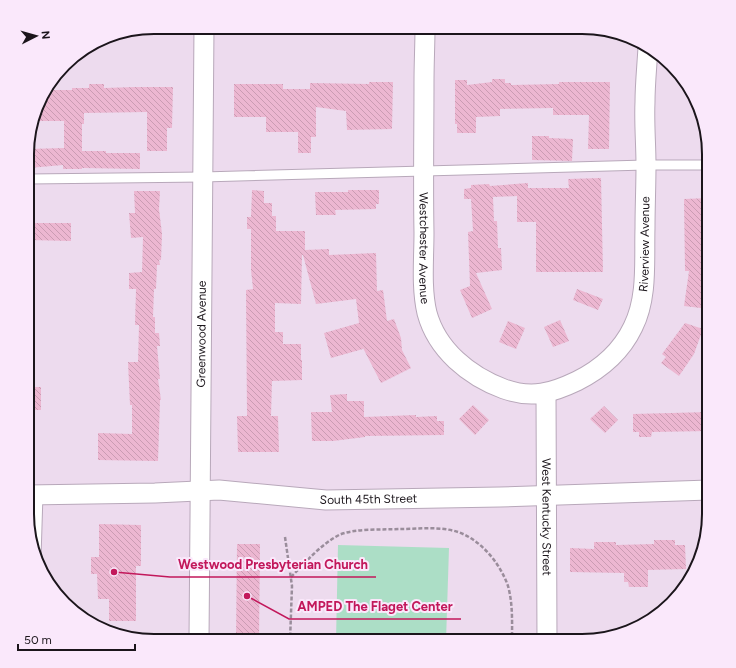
<svg xmlns="http://www.w3.org/2000/svg" width="736" height="668" font-family="Figtree,sans-serif">
<defs>
<pattern id="building-back-hatch" width="6" height="6" patternUnits="userSpaceOnUse"><rect width="6" height="6" fill="#ecb7d1"/><path d="M-1 5l2 2M0 0l6 6M5-1l2 2" fill="none" stroke="#ca9cb3"/></pattern>
</defs>
<rect width="100%" height="100%" fill="#eddbee"/>
<polygon fill="#acdec6" points="338,545 449,548 446,641 336,641"/>
<g fill="url(#building-back-hatch)">
<polygon points="492,79 505,79 505,83 511,83 511,85 559,84 559,82 610,82 609,149 588,149 589,115 553,115 553,108 500,109 500,116 476,117 476,133 457,133 457,124 455,124 455,80 467,80 467,85 492,82"/>
<polygon points="369,82 393,82 392,129 347,130 346,111 316,107 316,137 311,137 311,153 298,153 298,132 266,132 266,117 234,117 234,84 283,84 283,89 310,89 310,83 369,84"/>
<polygon points="89,84 104,84 104,88 135,87 173,87 172,128 167,128 167,151 147,151 147,112 84,113 84,124 82,124 82,151 106,151 106,153 140,153 140,169 82,168 82,169 63,169 63,165 29,168 29,149 64,148 64,121 33,121 44,90 72,90 72,88 89,88"/>
<polygon points="532,136 549,136 549,138 573,139 572,161 532,160"/>
<polygon points="601,178 603,272 536,272 536,222 517,222 517,196 493,197 494,221 497,221 498,248 501,248 502,270 476,273 492,309 472,318 460,290 470,286 468,232 473,231 471,199 464,199 464,189 471,188 471,185 489,184 490,186 528,183 528,188 569,188 568,179"/>
<polygon points="252,190 264,191 264,203 272,203 272,216 276,216 276,231 305,231 305,250 329,249 329,255 376,253 377,291 383,290 387,321 394,319 401,338 402,350 411,368 381,383 363,348 363,349 331,358 324,333 359,323 356,299 316,304 303,255 302,255 301,304 275,303 275,332 283,332 283,344 301,344 301,360 302,360 302,380 272,381 271,416 278,416 279,452 238,452 237,416 247,416 246,290 253,289 251,270 251,229 247,229 247,217 251,217"/>
<polygon points="348,190 379,190 379,204 376,204 376,209 335,210 336,215 316,215 315,192 348,192"/>
<polygon points="134,191 160,191 159,209 162,234 161,260 159,260 160,265 157,265 156,289 154,289 153,317 155,317 155,333 159,333 160,346 157,346 160,379 158,379 161,400 160,400 158,461 98,460 98,433 132,434 132,405 130,405 128,362 138,362 139,325 135,325 136,289 129,289 129,273 142,272 143,237 131,238 129,213 135,213"/>
<polygon points="709,198 709,309 684,306 689,271 685,271 684,199"/>
<polygon points="29,223 71,223 71,241 29,240"/>
<polygon points="577,289 603,299 598,310 573,300"/>
<polygon points="560,320 569,341 553,347 544,327"/>
<polygon points="508,321 525,328 516,349 499,342"/>
<polygon points="685,323 703,329 694,354 679,376 661,363 666,357 662,354"/>
<rect x="28" y="387" width="13" height="23"/>
<polygon points="347,394 347,401 364,401 364,417 416,415 416,417 437,416 437,421 444,421 444,435 365,436 365,437 333,441 312,441 311,412 332,412 330,395"/>
<polygon points="473,405 489,420 475,435 459,419"/>
<polygon points="604,406 618,420 605,433 590,419"/>
<polygon points="709,412 709,431 652,432 651,437 639,437 639,432 633,432 633,414"/>
<polygon points="99,524 141,525 141,566 136,566 136,621 109,621 109,599 98,599 97,574 91,574 91,557 99,557"/>
<polygon points="654,540 675,540 675,545 685,545 686,569 648,570 648,587 629,587 628,582 624,582 624,573 570,572 570,548 594,549 594,542 616,542 616,545 654,544"/>
<polygon points="237,544 260,544 259,641 236,641"/>
</g>
<g fill="none" stroke-linecap="round" stroke-linejoin="round">
<defs>
<g id="lane">
<polyline points="29,179 203,177 646,165 709,165"/>
<polyline points="36,558 38,494"/>
</g>
<g id="street">
<path id="s1" d="M425 27C425 45 424 63 424 82 424 132 423 183 424 233 424 258 421 288 427 313 437 350 469 376 504 389 532 399 552 393 577 381 601 369 621 352 633 327 648 297 644 261 645 228 645 207 646 186 646 165 646 144 644 123 645 102 645 84 647 66 648 47"/>
<path id="s2" d="M546 394 547 641"/>
<path id="s3" d="M27 495 155 493 219 490 326 500 500 497 709 490"/>
<path id="s4" d="M199 641 204 27"/>
</g>
</defs>
<use href="#lane" stroke="#b8a8ba" stroke-width="11"/>
<use href="#street" stroke="#b8a8ba" stroke-width="21"/>
<g stroke="#9a8d9b" stroke-width="2.5" stroke-dasharray="4 2" stroke-linecap="butt">
<polyline points="285,537 292,586 290,641"/>
<path d="M291 577C306 562 320 545 339 535 355 528 383 530 400 529 418 529 440 526 458 532 481 540 500 563 508 586 513 604 512 623 512 641"/>
</g>
<use href="#lane" stroke="#fff" stroke-width="9"/>
<use href="#street" stroke="#fff" stroke-width="19"/>
</g>
<g text-anchor="middle" stroke-width="4" stroke-linejoin="round" paint-order="stroke">
<g font-size="12" fill="#1b151b" stroke="#fae8fb">
<text dy="4" stroke="none"><textPath href="#s1" startOffset="638">Riverview Avenue</textPath></text>
<text dy="4" stroke="none"><textPath href="#s1" startOffset="221">Westchester Avenue</textPath></text>
<text dy="4" stroke="none"><textPath href="#s4" startOffset="307">Greenwood Avenue</textPath></text>
<text dy="4" stroke="none"><textPath href="#s3" startOffset="342">South 45th Street</textPath></text>
<text dy="4" stroke="none"><textPath href="#s2" startOffset="123">West Kentucky Street</textPath></text>
</g>
</g>
<path d="M0 0H736V668H0ZM154 34H582A120 120 0 0 1 702 154V514A120 120 0 0 1 582 634H154A120 120 0 0 1 34 514V154A120 120 0 0 1 154 34Z" fill="#fae8fb" fill-rule="evenodd"/>
<path fill="none" stroke="#1b151b" stroke-width="2" d="M154 34H582A120 120 0 0 1 702 154V514A120 120 0 0 1 582 634H154A120 120 0 0 1 34 514V154A120 120 0 0 1 154 34Z"/>
<path fill="none" stroke="#c2185b" stroke-width="1.5" d="M114 572L170 577H376M247 596L289 619H461"/>
<g fill="#c2185b" stroke="#fae8fb" stroke-width="1.5">
<circle cx="114" cy="572" r="4"/>
<circle cx="247" cy="596" r="4"/>
</g>
<g font-size="13" text-anchor="middle" font-weight="bold" fill="#c2185b" stroke="#fae8fb" stroke-width="4" stroke-linejoin="round" paint-order="stroke">
<text x="273" y="569">Westwood Presbyterian Church</text>
<text x="375" y="611">AMPED The Flaget Center</text>
</g>
<g transform="translate(36 36) rotate(84)" stroke="#fae8fb" stroke-width="3" paint-order="stroke">
<path d="M0-3L7 15L0 10L-7 15Z" fill="#1b151b"/>
<text y="-6" font-size="11" font-weight="bold" text-anchor="middle" fill="#1b151b">N</text>
</g>
<path d="M18 644v6h117v-6" fill="none" stroke="#1b151b" stroke-width="2"/>
<text x="24" y="644" font-size="12" fill="#1b151b" stroke="#fae8fb" stroke-width="3" paint-order="stroke">50 m</text>
</svg>
